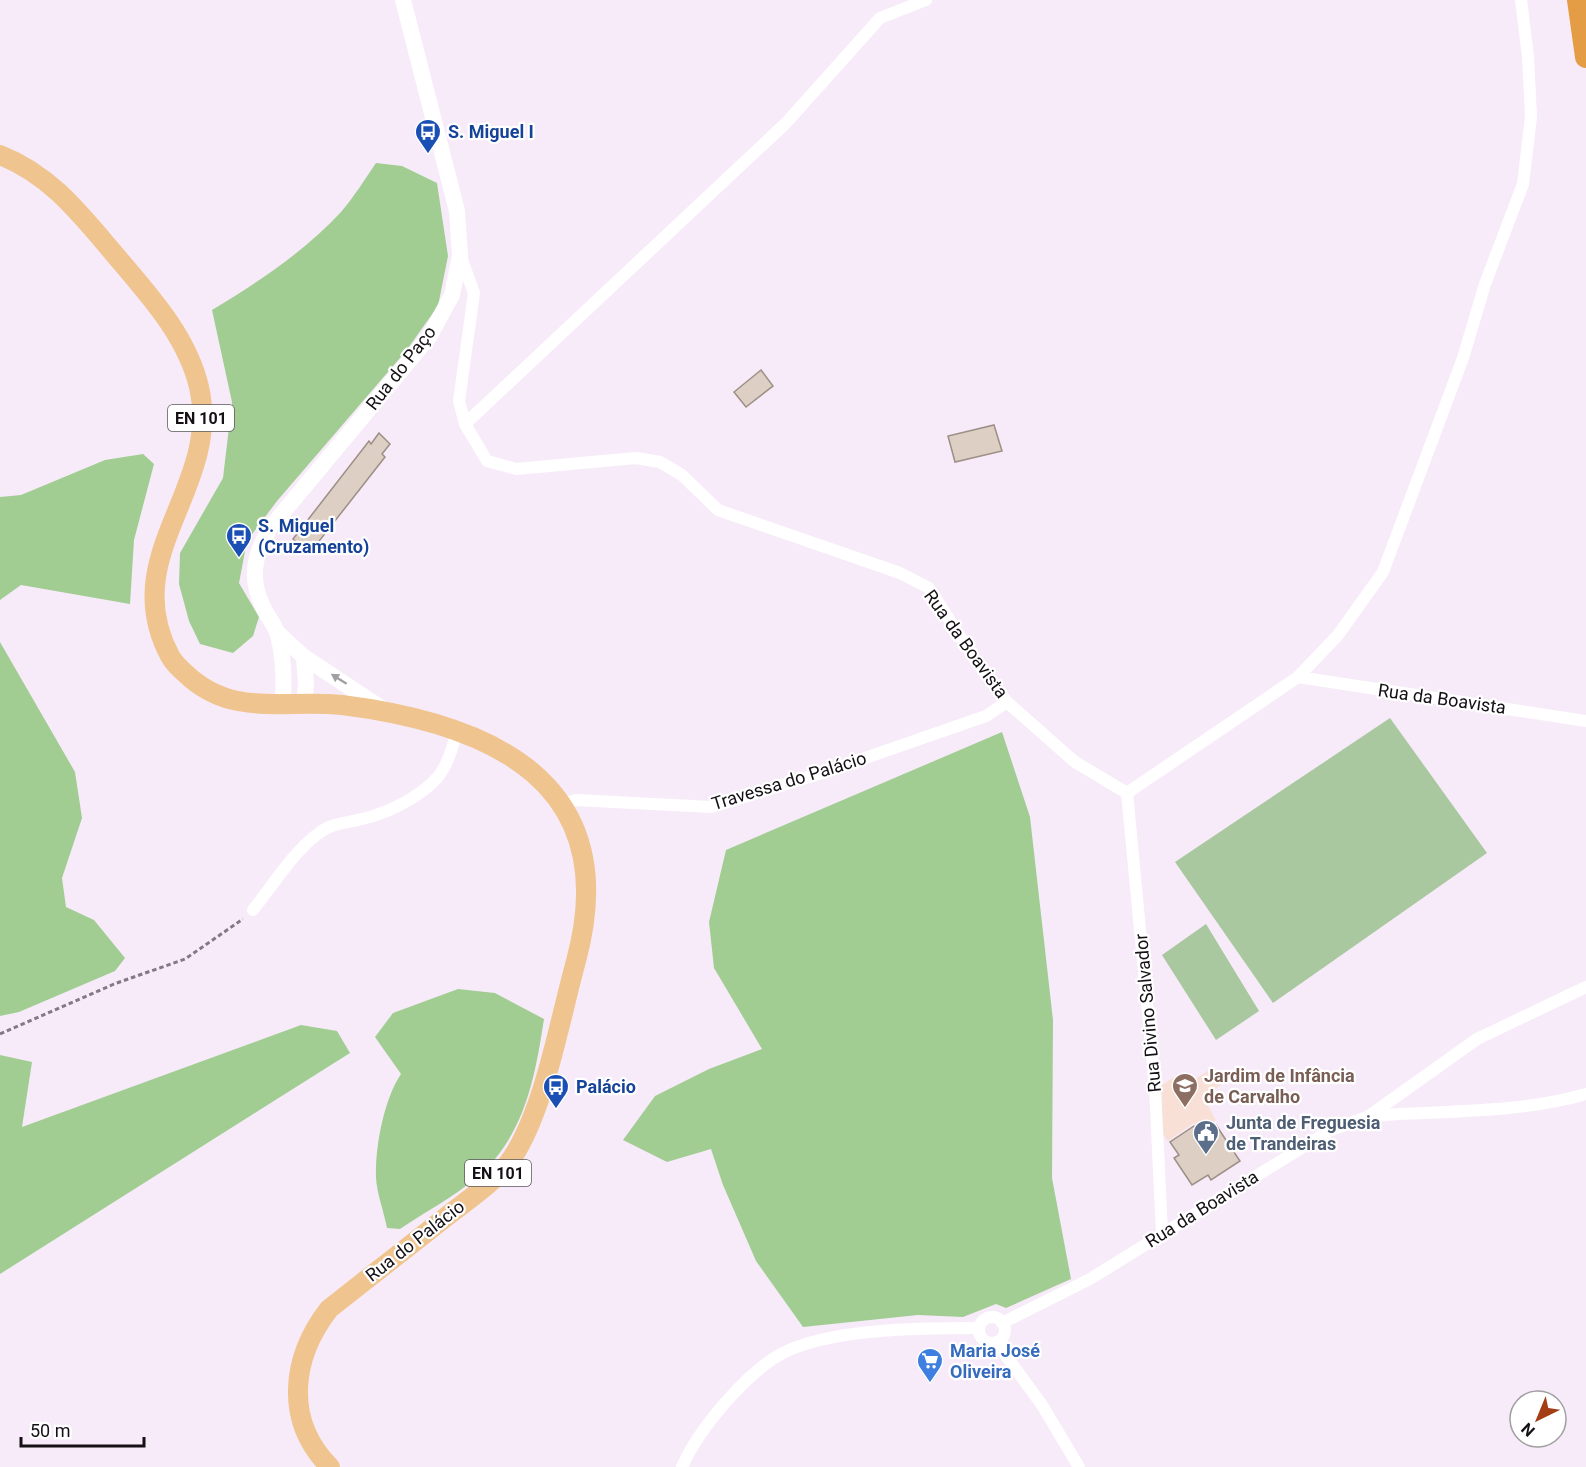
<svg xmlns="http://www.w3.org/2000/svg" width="1586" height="1467" font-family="Roboto,sans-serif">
<rect width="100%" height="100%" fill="#f7ebf9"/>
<polygon fill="#f8e0d6" points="1214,1067 1224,1083 1203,1097 1216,1120 1200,1131 1194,1123 1168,1141 1162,1133 1159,1087 1179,1074 1187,1084"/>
<g fill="#a9c89f">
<polygon points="1390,718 1487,853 1273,1003 1175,862"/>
<polygon points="1206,924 1259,1011 1216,1040 1162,955"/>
</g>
<g fill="#a1cd93">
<path d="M376 163 402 166 437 183 448 256 438 306 406 351 277 501 247 541 239 583 259 617 253 636 233 653 200 644 189 621 179 584 180 553 223 478 232 402 212 310C258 282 304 252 341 212 354 197 365 179 376 163Z"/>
<polygon points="143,454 154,464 134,540 130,604 21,585 0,600 0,497 21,495 105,460"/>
<polygon points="0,642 75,772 82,818 62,878 66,907 94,920 125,958 115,971 19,1012 0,1016"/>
<polygon points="1002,732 1030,817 1053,1020 1052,1178 1071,1279 1006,1308 996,1304 963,1317 918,1315 803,1327 756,1261 723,1185 711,1149 667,1162 623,1140 655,1096 709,1069 762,1049 714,968 709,922 726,850"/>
<path d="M458 989 495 993 544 1019C535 1077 525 1136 477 1177 454 1197 425 1212 400 1229L387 1228C384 1212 377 1194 376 1178 375 1147 384 1099 401 1074L375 1037 393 1013Z"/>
<polygon points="301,1025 337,1031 350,1053 0,1274 0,1055 32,1062 22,1127"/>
</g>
<g fill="#ddcfc3" stroke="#9d8f85" stroke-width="1.5">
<polygon points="761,370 773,386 746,407 734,392"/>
<polygon points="994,425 1002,451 955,462 948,436"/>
<polygon points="379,433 390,444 382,454 385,457 309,554 293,539 369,441 371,444"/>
<polygon points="1216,1125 1240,1161 1211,1180 1208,1175 1192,1185 1174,1158 1179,1155 1170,1142 1194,1126 1200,1136"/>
</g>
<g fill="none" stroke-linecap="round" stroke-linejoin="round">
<polyline stroke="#817a82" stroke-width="3" stroke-dasharray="4.5 3" stroke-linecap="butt" points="0,1034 114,984 185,959 243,919"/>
<g stroke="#fff" stroke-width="12">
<polyline points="461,257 474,293 459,401 465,424 487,461 516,469 636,458 660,462 682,475 718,510 900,573 929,588 976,661 1007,702 1075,762 1127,793 1298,677 1586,721"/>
<polyline points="465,424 786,123 880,18 926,0"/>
<polyline points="1298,677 1338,635 1383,572 1463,358 1485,284 1523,184 1531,117 1528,57 1521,0"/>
<polyline points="1127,793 1155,1087 1162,1233"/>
<polyline points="561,804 576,800 711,807 822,773 986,716 1007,702"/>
<path d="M253 910C273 885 293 852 319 833 333 822 349 823 366 818 390 812 421 796 437 778 448 765 452 748 457 732"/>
<path d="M1370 1116C1441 1110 1517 1114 1586 1094"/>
<circle cx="992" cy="1330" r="13"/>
<polyline points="1002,1323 1090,1279 1329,1131 1369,1116 1477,1039 1586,987"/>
<polyline points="996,1342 1042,1405 1079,1467"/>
<path d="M682 1467C698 1430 745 1374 781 1354 829 1328 923 1328 979 1328"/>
</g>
<g stroke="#fff" stroke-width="16">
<polyline points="277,632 304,657 387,712"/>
<polyline points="304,704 306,684 304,657"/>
<path d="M283 705C284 681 284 659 278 635 275 625 267 616 263 607 249 578 254 555 270 528L429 337 452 295 460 256 457 211 403 0"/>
</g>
<path stroke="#efc48f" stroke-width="20" d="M0 155C51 175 81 215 116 256 149 295 187 336 199 387 222 488 116 555 170 656 174 663 179 668 186 674 232 718 285 699 342 705 494 724 624 784 576 961 560 1019 546 1100 517 1150 502 1178 470 1198 446 1217 407 1248 368 1278 329 1309 291 1358 284 1421 330 1467"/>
<polyline stroke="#e49d44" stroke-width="22" points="1578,0 1586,57"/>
</g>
<defs><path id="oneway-solid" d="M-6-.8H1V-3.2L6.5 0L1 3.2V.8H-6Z" transform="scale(1.5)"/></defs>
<use fill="#a19fa1" href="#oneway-solid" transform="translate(339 679) rotate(-148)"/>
<defs>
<symbol id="bus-pin" viewBox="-11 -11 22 30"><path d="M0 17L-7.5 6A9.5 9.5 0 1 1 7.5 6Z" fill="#1a4fb4" stroke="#fff"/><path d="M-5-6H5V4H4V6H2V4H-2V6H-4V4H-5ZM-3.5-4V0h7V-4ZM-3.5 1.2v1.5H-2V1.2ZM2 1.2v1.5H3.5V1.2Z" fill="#fff"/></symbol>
<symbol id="school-pin" viewBox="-11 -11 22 30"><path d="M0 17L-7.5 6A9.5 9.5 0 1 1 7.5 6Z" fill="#8d6e63" stroke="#fff"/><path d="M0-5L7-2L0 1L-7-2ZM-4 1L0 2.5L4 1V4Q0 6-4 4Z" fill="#fff"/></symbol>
<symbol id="civic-pin" viewBox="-11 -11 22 30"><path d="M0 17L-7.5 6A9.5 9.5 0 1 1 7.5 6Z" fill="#5c6f8a" stroke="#fff"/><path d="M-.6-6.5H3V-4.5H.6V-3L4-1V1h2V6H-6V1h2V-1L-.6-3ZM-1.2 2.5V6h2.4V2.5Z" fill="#fff"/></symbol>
<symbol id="supermarket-pin" viewBox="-11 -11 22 30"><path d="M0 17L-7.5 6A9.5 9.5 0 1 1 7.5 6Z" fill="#3f7fe0" stroke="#fff"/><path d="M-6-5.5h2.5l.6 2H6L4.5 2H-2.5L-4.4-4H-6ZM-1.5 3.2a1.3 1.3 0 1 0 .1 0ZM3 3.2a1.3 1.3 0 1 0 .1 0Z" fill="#fff"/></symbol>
</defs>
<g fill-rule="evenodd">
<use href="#bus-pin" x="413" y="117" width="30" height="40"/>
<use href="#bus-pin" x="224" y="521" width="30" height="40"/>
<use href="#school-pin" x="1170" y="1071" width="30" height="40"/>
<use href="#bus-pin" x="541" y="1072" width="30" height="40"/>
<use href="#civic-pin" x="1191" y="1118" width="30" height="40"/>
<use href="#supermarket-pin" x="915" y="1346" width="30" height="40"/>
</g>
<g text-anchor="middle" stroke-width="4.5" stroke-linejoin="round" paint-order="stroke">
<g fill="#fff" stroke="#5a585a" stroke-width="1.5">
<rect x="168" y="405" width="66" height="26" rx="4.5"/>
<rect x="465" y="1160" width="66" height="26" rx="4.5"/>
</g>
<g font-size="16" font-weight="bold" fill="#141014">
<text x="201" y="424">EN 101</text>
<text x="498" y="1179">EN 101</text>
</g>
<g font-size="18" font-weight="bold" fill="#164399" stroke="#fff" text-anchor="start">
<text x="448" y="138">S. Miguel I</text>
<text x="258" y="532">S. Miguel<tspan x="258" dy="21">(Cruzamento)</tspan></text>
<text x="576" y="1093">Palácio</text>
</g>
<g font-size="18" fill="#141014" stroke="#fff">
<text transform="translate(401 368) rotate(-52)" y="6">Rua do Paço</text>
<text transform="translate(966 644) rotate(54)" y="6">Rua da Boavista</text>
<text transform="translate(1442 699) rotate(8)" y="6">Rua da Boavista</text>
<text transform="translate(789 781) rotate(-17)" y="6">Travessa do Palácio</text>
<text transform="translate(1148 1013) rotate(-95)" y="6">Rua Divino Salvador</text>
<text transform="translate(1202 1209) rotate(-32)" y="6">Rua da Boavista</text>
<text transform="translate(415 1241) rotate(-38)" y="6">Rua do Palácio</text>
</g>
<g font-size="18" font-weight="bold" fill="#785e54" stroke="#fff" text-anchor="start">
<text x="1204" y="1082">Jardim de Infância<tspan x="1204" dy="21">de Carvalho</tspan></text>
</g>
<g font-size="18" font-weight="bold" fill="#4e5e75" stroke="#fff" text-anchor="start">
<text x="1226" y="1129">Junta de Freguesia<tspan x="1226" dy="21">de Trandeiras</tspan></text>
</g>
<g font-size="18" font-weight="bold" fill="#366cbe" stroke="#fff" text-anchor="start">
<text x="950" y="1357">Maria José<tspan x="950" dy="21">Oliveira</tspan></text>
</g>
</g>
<g transform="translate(1538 1419) rotate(223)"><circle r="28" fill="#ffffff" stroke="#a19fa1" stroke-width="1.5"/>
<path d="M0-4.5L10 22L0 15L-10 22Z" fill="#a33d14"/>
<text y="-9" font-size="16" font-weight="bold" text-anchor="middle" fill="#141014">N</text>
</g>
<path d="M21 1437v9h123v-9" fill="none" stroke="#141014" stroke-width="3"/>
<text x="30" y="1437" font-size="18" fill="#141014" stroke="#ffffff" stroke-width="4.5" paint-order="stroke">50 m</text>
</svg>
